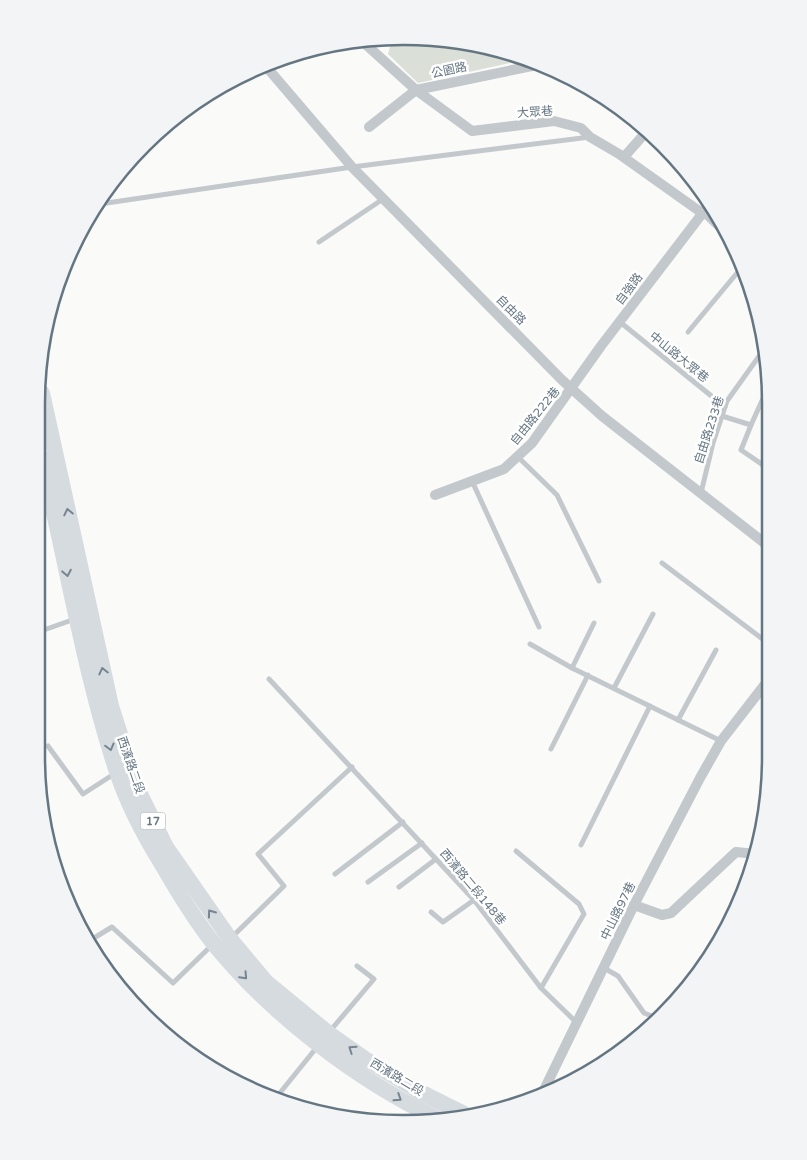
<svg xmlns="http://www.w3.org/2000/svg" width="807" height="1160" font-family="'Varela Round','Noto Sans TC',sans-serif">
<rect width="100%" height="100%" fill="#fafaf8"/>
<polygon fill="#dadfd7" points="404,36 475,43 528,59 418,83 388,54 393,37"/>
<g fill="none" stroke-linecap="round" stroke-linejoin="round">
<g stroke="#c3c8cc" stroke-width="5">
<polyline points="100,204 352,167 590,137"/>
<polyline points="702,213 734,244"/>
<polyline points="319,242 383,199"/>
<polyline points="620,322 725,407"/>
<polyline points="688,332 742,267"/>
<polyline points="722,416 751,425 765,394"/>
<polyline points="751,425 741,450 766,467"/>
<polyline points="517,456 557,495 599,581"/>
<polyline points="472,481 539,627"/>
<polyline points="701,493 713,443 727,401 762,352"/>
<polyline points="662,563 769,644"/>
<polyline points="38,632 75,619"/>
<polyline points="530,644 572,668 721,741"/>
<polyline points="572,668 594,623"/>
<polyline points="269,679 474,900 541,988 577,1023"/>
<polyline points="614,688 653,614"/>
<polyline points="678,720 716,650"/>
<polyline points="48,746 83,794 114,774"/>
<polyline points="551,749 588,675"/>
<polyline points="581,845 650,706"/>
<polyline points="516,851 579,904 584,914 541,988"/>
<polyline points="335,874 403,822"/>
<polyline points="368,882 422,843"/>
<polyline points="399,887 436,859"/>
<polyline points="431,912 443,922 474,900"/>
<polyline points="232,937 284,886 258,854 352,767"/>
<polyline points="89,941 112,927 173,983 211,946"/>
<polyline points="604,968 618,976 644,1013 660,1019"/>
<polyline points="330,1031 374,979 357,966"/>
<polyline points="275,1099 317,1047"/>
</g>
<g stroke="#c3c8cc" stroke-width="10">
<polyline points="361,40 416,90 472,131 554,121 581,128 590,137 619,154 702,213"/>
<polyline points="264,64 352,167 562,380 602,416 767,545"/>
<polyline points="369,127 416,90 532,66 547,66"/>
<polyline points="624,157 647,131"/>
<polyline points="435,495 504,469 532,443 601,346 708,206"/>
<polyline points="634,905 662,915 671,913 736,852 756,854"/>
<polyline points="542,1094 634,905 700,778 721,741 769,679"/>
</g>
<g stroke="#d6dbdf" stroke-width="16">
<polyline points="42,393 111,706 137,788 166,847 230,939 266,982 328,1033 365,1059 420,1092 470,1117"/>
<path d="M41 457C67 561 83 669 117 772 128 805 145 837 163 866 178 892 195 920 214 944 271 1014 354 1078 436 1118"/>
</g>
</g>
<defs><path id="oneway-chevron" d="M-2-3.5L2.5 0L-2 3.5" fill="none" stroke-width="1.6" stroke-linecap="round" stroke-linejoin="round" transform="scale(1.25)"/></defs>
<g stroke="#768591">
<use href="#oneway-chevron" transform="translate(68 512) rotate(-102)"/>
<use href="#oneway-chevron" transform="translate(67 573) rotate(79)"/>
<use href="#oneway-chevron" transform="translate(103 671) rotate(-103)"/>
<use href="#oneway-chevron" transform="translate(110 747) rotate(75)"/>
<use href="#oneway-chevron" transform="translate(211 913) rotate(-126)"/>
<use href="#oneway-chevron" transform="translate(244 976) rotate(47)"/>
<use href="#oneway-chevron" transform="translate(352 1049) rotate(-146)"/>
<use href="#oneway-chevron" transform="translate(398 1098) rotate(33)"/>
</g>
<g text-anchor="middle" stroke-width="5" stroke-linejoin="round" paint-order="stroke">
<rect fill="#fff" stroke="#939fa8" stroke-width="1" x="140.5" y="812.5" width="25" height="17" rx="4"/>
<g font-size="11" font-weight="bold" fill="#657683">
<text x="153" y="825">17</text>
</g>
<g font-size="12" fill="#657683" stroke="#fff">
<text transform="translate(449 70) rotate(-12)" y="4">公園路</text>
<text transform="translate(535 112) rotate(-4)" y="4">大眾巷</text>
<text transform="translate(629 289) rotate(-53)" y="4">自強路</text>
<text transform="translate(511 310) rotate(45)" y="4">自由路</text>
<text transform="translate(679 357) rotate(39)" y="4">中山路大眾巷</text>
<text transform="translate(535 416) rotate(-51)" y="4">自由路222巷</text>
<text transform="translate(709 430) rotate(-72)" y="4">自由路233巷</text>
<text transform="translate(131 765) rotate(71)" y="4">西濱路二段</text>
<text transform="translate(473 887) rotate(50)" y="4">西濱路二段148巷</text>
<text transform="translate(618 911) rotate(-64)" y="4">中山路97巷</text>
<text transform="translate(397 1077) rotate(31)" y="4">西濱路二段</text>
</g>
</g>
<path d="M0 0H807V1160H0ZM403 45H404A358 358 0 0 1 762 403V757A358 358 0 0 1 404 1115H403A358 358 0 0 1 45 757V403A358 358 0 0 1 403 45Z" fill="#f3f4f5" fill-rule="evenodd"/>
<path fill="none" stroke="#657683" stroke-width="2.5" d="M403 45H404A358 358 0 0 1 762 403V757A358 358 0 0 1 404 1115H403A358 358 0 0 1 45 757V403A358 358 0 0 1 403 45Z"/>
</svg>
